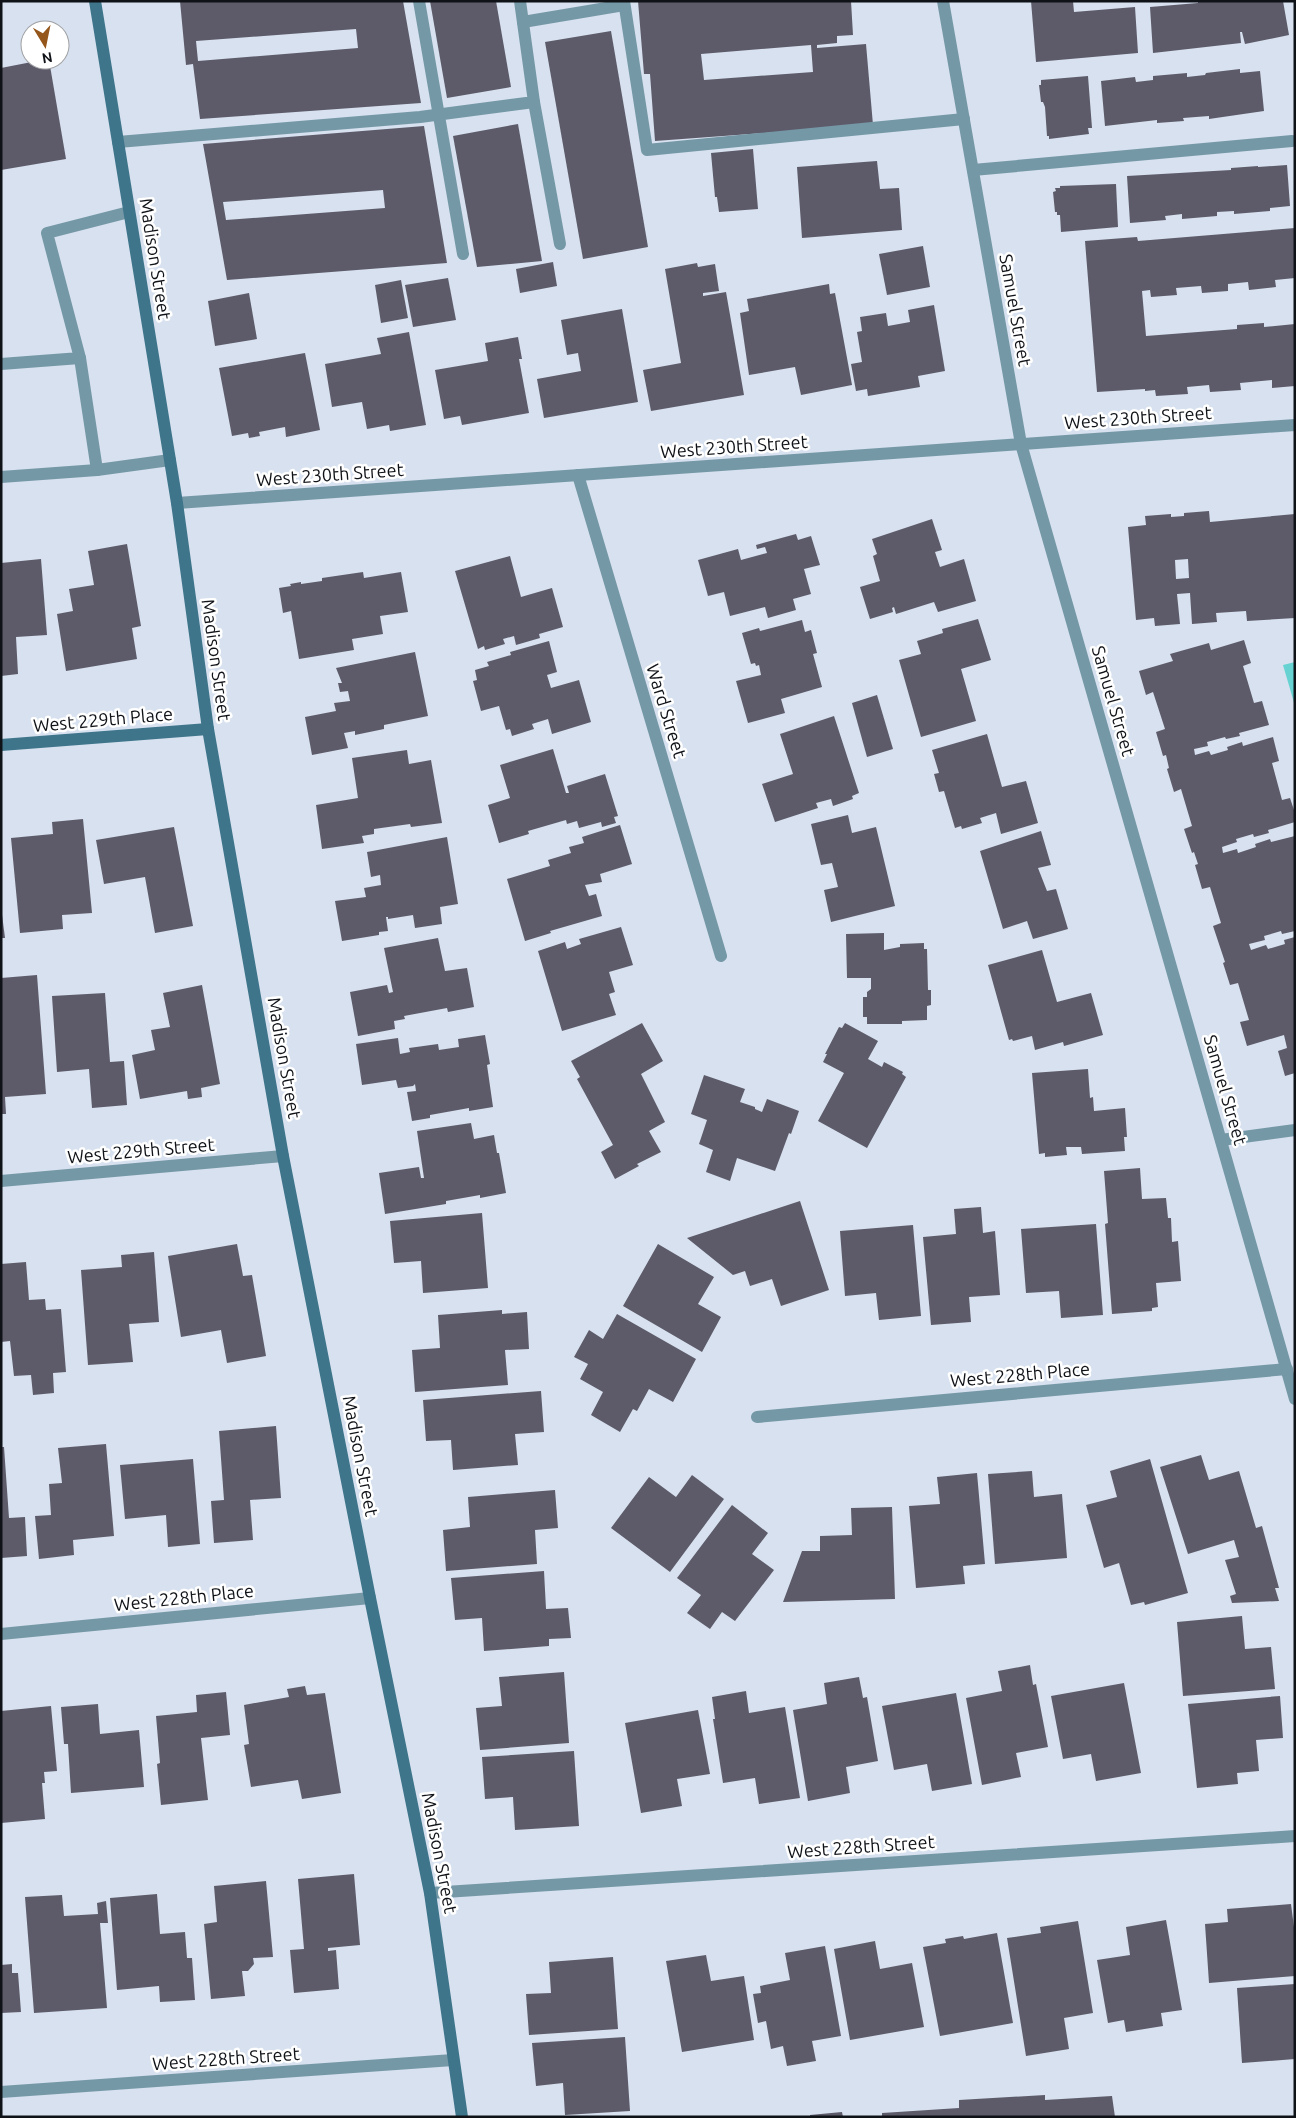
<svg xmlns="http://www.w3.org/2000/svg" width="1296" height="2118" font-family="Ubuntu,sans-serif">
<rect width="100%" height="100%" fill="#d7e1ef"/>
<polygon fill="#66d2d1" points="1295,662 1295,706 1283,665"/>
<g fill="#5d5b6a" fill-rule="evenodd">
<path d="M180 1H403L421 103 200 119 193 64 186 65ZM356 29 358 48 198 61 196 41Z"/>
<polygon points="430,1 496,1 511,87 447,98"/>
<path d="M638 1H851L853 35 837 36V43L817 45V48L866 44 873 125 655 141 650 74H644ZM811 45 813 72 704 80 701 54Z"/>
<polygon points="1031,1 1073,1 1074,12 1135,7 1138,53 1036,62"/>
<polygon points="1198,1 1283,1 1289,35 1245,44 1242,32 1240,32 1241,43 1153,53 1150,7 1198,3"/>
<polygon points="611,31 648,247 583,259 545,42"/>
<polygon points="42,60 49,60 66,159 1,170 1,68"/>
<polygon points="1240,69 1240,73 1260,71 1264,111 1209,119 1209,116 1183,118 1184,121 1157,123 1157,120 1105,126 1101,81 1135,77 1136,82 1153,80 1153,76 1187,73 1187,77 1205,75 1206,73"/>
<polygon points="1088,76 1092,128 1088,128 1089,134 1049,139 1049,136 1047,136 1045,107 1043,102 1041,102 1039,85 1041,85 1041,80"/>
<polygon points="518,124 542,261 477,267 453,136"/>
<path d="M424 126 447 263 227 280 203 144ZM383 190 385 208 226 220 223 202Z"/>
<polygon points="753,149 758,209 719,212 717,197 715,197 711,153"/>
<polygon points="877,161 880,189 899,188 902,230 802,238 797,167"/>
<polygon points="1287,165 1290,206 1270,208 1270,211 1234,214 1234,211 1217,212 1217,216 1182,219 1182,214 1165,216 1166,220 1130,223 1127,176 1231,170 1231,168 1258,166 1258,167"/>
<polygon points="1116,184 1118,227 1061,232 1060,215 1057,215 1057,212 1055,212 1053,192 1056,191 1055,188 1060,188 1060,186"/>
<polygon points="1295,228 1295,278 1275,280 1276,287 1249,290 1248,282 1228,284 1228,291 1202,293 1201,286 1176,288 1177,295 1151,297 1150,290 1142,291 1146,336 1237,329 1237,325 1264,323 1264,327 1295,324 1295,386 1272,388 1272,380 1240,383 1241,390 1210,392 1209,385 1187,387 1188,394 1156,396 1155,390 1145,391 1145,389 1097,392 1085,241 1137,237 1138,241"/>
<polygon points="923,246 930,287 887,295 879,254"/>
<polygon points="553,262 557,286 520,293 516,269"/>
<polygon points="697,263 698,267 715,264 719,291 703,293 703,296 726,292 744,395 651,411 643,370 681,363 665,269"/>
<polygon points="448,278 456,320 413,327 405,285"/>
<polygon points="401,280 408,318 381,323 375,285"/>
<polygon points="829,284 830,294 835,293 852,385 801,395 795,367 749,375 740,313 749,311 747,299"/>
<polygon points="249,293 257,339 215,346 208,301"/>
<polygon points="934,305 945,371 918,376 920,387 868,396 867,389 856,391 851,364 862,362 857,332 862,331 860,317 886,313 888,326 910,322 908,310"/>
<polygon points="622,309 638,402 544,418 537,379 581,371 578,353 567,355 561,320"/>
<polygon points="409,332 426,425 390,431 389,425 367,429 362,402 332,407 325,364 381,354 377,338"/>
<polygon points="518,337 522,359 519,359 529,413 462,425 460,416 444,419 435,370 488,361 485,343"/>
<polygon points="305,353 320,430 286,437 285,427 259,432 260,436 249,438 248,433 232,436 219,368"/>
<path d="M1209 511 1210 522 1295 514V618L1247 621 1246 611 1216 613 1217 622 1192 624 1190 593 1177 594 1180 624 1155 626 1154 618 1136 620 1128 527 1146 525 1145 516 1171 514V517L1184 516V513ZM1188 559 1189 578 1176 579 1175 560Z"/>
<polygon points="932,519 942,550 935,552 940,567 964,559 976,601 938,612 934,602 896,614 894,607 892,608 893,612 870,619 860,587 880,581 873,556 877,554 872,539"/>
<polygon points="796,534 798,540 811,536 820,565 804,569 811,594 793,599 796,610 768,618 765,607 730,616 724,592 708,596 698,560 738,549 741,560 767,553 765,547 757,549 756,545"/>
<polygon points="127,544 141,626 132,628 137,659 66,671 57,614 73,611 69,589 94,585 88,551"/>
<polygon points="510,556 521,597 552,588 563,627 539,634 540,638 516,645 514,636 503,639 505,644 485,650 484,646 478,649 455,571"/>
<polygon points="41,559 47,635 16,637 18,674 1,676 1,563"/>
<polygon points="363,572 364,578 401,572 408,612 380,616 383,634 352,639 354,650 299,659 291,611 283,613 279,588 291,586 290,584 301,582 301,584 322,581 322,578"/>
<polygon points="978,619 991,660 961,669 976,721 921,737 899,660 921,654 917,641 943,633 942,629"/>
<polygon points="802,620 805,632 811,630 817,653 813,654 822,687 781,699 785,713 748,723 736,681 761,675 759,665 756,666 755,663 751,664 742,633 759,628 760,631"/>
<polygon points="1244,640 1251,663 1243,666 1254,703 1262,701 1269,725 1239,733 1240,736 1226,739 1225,737 1207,742 1208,746 1194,749 1195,755 1209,751 1211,755 1228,750 1227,747 1242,742 1243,746 1273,737 1279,761 1272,763 1282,800 1290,798 1295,813 1295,822 1268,830 1269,833 1254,837 1253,834 1236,839 1237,842 1222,847 1223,853 1237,849 1238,853 1256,847 1255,844 1270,839 1271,842 1295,836 1295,931 1282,934 1281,931 1264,936 1265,940 1249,944 1251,950 1266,945 1268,949 1285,944 1284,940 1295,937 1295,1073 1285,1076 1278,1051 1287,1048 1284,1035 1247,1046 1240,1022 1249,1020 1238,983 1230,985 1223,963 1225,962 1213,926 1221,923 1210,887 1202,889 1195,865 1198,864 1194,852 1192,853 1184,829 1192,826 1181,789 1174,792 1167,769 1169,768 1166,755 1163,756 1156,732 1165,729 1153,692 1146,695 1139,671 1173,661 1170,654 1209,643 1211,650"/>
<polygon points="549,641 557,672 547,675 551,688 579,680 591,722 552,734 548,719 532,724 534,729 512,736 510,729 506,730 499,706 481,711 473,681 477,680 475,670 489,666 487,662 511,655 510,652"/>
<polygon points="415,652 428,716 384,725 384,729 355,735 355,731 344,733 348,748 312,755 305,717 336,711 334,703 350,701 348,691 340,692 338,683 342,683 336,668"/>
<polygon points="877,695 893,749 867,757 852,703"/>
<polygon points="834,716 859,793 852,796 853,799 833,806 831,799 816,803 818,808 775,822 762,784 793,774 780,734"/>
<polygon points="987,734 1002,787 1026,781 1038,823 1001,834 996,813 980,818 982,823 962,829 961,826 955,828 944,791 939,792 934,774 939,773 932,750"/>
<polygon points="553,749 566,793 569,793 567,786 605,774 618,816 614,817 616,823 602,827 601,822 579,828 577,821 567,824 566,820 528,831 529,834 499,843 488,805 510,798 500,765"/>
<polygon points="407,750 409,764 431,760 442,823 411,827 410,824 374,829 374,834 362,836 364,843 322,849 316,805 358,798 352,758"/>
<polygon points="848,815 852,833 876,827 895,906 831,922 824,890 838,887 832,863 821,865 811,824"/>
<polygon points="83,819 92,913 62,915 63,929 20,933 11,838 53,834 52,822"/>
<polygon points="620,825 632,864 600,874 602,882 585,885 589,896 596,894 602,916 550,931 551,933 525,941 507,879 550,866 548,860 571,853 569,847 584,843 582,837"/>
<polygon points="174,827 193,926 155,933 145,877 104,884 96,840"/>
<polygon points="1041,831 1051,865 1038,868 1047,891 1056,889 1068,929 1033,939 1027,921 1003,929 980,851"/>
<polygon points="447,837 458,904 440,907 442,924 415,928 413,915 388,919 388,917 386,917 388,931 379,932 379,935 342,941 335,901 366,897 364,888 381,885 380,875 371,877 367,852"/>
<polygon points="1,907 5,938 1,938"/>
<polygon points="621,927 633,965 609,972 615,992 609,994 616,1015 562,1031 538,951 565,942 567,949 581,944 579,939"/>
<polygon points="884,933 884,950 900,947 900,944 924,943 924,949 927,949 928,990 931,990 931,1005 927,1006 927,1020 902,1021 902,1024 867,1024 867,1017 863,1017 863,997 867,997 867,992 871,989 871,978 847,978 846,934"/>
<polygon points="438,938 445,971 467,968 474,1007 448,1012 447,1008 404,1016 405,1019 394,1021 395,1029 358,1036 350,992 387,985 389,993 393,992 384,948"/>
<polygon points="1042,950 1057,1002 1091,993 1103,1035 1064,1046 1063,1042 1035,1050 1032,1036 1013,1041 1012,1039 1009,1040 988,965"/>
<polygon points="37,975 46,1094 5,1097 6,1114 1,1114 1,978"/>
<polygon points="202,985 220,1084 201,1088 202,1097 188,1099 187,1091 140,1099 132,1055 155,1050 151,1030 170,1027 163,993"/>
<polygon points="105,993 110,1062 124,1061 127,1105 92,1108 89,1069 57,1072 52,996"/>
<polygon points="642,1023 663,1061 641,1074 665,1122 649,1131 661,1152 637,1164 639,1166 615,1179 601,1152 613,1145 577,1079 580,1077 571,1061"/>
<polygon points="845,1023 878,1041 868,1059 882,1067 884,1062 903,1072 902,1074 906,1077 867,1148 818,1121 844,1073 823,1062 827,1054 825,1054 839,1027 842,1028"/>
<polygon points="485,1035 490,1064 487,1065 493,1107 469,1111 469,1108 430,1115 430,1118 412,1121 407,1092 416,1091 415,1084 413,1086 398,1088 396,1080 362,1085 356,1044 398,1038 400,1054 410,1052 409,1048 438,1044 439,1050 459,1047 458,1039"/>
<polygon points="1088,1069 1090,1098 1093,1097 1094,1111 1125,1108 1127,1137 1124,1137 1125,1151 1082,1154 1081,1147 1066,1147 1067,1155 1045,1157 1045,1153 1039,1154 1032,1073"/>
<polygon points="704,1075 745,1089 740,1102 755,1107 755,1109 762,1112 767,1099 799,1111 791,1134 789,1133 775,1171 737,1158 730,1181 706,1172 713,1150 699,1144 707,1120 691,1114"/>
<polygon points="471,1123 474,1139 494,1135 497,1153 499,1153 506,1193 480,1198 480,1195 446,1201 446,1204 385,1214 379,1173 419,1167 421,1178 424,1178 417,1131"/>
<polygon points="1140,1168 1142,1199 1166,1198 1168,1218 1171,1218 1172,1242 1178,1241 1181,1281 1156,1283 1158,1307 1152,1308 1152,1311 1112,1314 1105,1224 1108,1223 1104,1171"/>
<polygon points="800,1201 829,1290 781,1306 772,1279 750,1286 745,1271 733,1275 687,1238"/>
<polygon points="981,1207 983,1233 995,1231 1000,1295 969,1297 971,1322 931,1325 923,1237 956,1234 954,1209"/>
<polygon points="482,1213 488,1288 423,1293 421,1261 394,1263 390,1221"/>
<polygon points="1096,1224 1103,1315 1061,1318 1059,1291 1026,1293 1021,1229"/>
<polygon points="913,1225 921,1316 879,1320 876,1293 845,1296 840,1231"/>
<polygon points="237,1244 243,1276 252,1275 266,1356 227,1363 221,1330 181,1337 168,1256"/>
<polygon points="658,1244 714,1277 698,1304 721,1317 702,1352 623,1306"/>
<polygon points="154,1252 159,1322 129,1324 133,1362 88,1365 81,1270 122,1267 121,1255"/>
<polygon points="26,1262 29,1300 45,1299 46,1310 61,1309 66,1372 53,1373 54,1393 33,1395 31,1375 14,1376 10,1341 1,1342 1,1264"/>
<polygon points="502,1310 502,1314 527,1312 529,1349 505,1350 508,1385 415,1392 412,1350 440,1348 438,1315"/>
<polygon points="617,1314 696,1359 673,1402 649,1389 637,1411 633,1409 620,1432 591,1415 603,1392 580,1379 588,1364 574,1357 589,1330 603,1339"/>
<polygon points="541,1391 544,1432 515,1434 518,1465 453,1470 451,1440 426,1441 423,1400"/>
<polygon points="276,1426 281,1498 250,1500 253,1540 214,1543 211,1501 224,1500 219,1431"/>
<polygon points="106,1444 114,1536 73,1540 74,1555 39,1559 35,1516 51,1515 49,1484 62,1483 58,1448"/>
<polygon points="1,1447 4,1447 9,1518 25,1517 27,1556 1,1558"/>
<polygon points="1201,1455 1209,1480 1239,1471 1256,1528 1262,1526 1279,1588 1275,1588 1279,1601 1232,1603 1230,1596 1236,1594 1225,1560 1239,1557 1234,1540 1188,1554 1160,1467"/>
<polygon points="193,1459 200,1544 168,1547 166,1515 125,1519 120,1465"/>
<polygon points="1150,1459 1188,1593 1145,1605 1144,1602 1131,1605 1119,1563 1104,1568 1086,1505 1117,1497 1110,1471"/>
<polygon points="1032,1471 1034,1497 1062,1494 1067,1558 995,1564 988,1474"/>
<polygon points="977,1473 985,1564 963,1566 965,1584 916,1588 909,1506 940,1504 937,1477"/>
<polygon points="692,1475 724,1499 670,1572 611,1528 649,1477 676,1497"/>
<polygon points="555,1490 558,1528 535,1530 537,1564 446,1571 443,1530 470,1527 468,1497"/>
<polygon points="732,1505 768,1533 752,1554 774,1570 735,1621 722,1612 710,1629 687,1613 701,1595 677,1578"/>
<polygon points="892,1507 895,1599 783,1602 802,1551 820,1551 820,1536 852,1535 851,1508"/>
<polygon points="544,1571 546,1609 568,1608 571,1638 549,1639 549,1646 484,1651 482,1618 455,1620 451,1578"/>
<polygon points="1242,1616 1245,1649 1271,1647 1275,1689 1183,1696 1177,1622"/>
<polygon points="1030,1665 1033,1685 1036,1684 1048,1747 1016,1753 1021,1777 982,1785 966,1698 1002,1691 998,1671"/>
<polygon points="564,1672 569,1743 480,1750 476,1708 502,1706 499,1677"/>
<polygon points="859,1677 863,1698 867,1697 878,1761 846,1767 850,1793 808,1801 793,1710 827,1704 824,1683"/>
<polygon points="1124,1683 1141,1773 1096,1781 1091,1754 1063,1759 1051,1696"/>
<polygon points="305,1686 307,1695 325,1693 341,1793 302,1799 298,1780 251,1787 244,1745 249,1744 244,1705 289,1697 287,1689"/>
<polygon points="746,1691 749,1713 785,1707 800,1798 759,1804 755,1778 723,1783 713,1719 715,1719 712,1697"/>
<polygon points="226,1692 230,1735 201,1738 208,1800 161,1805 157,1764 160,1763 156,1716 197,1712 196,1695"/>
<polygon points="956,1693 972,1784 932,1791 927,1764 894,1770 882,1706"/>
<polygon points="1280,1696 1283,1738 1256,1740 1259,1771 1237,1773 1238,1784 1197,1788 1188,1704"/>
<polygon points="98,1704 100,1734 139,1730 144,1787 71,1793 68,1744 64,1744 61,1707"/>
<polygon points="51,1706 57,1771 44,1772 45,1783 42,1783 45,1819 1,1823 1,1711"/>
<polygon points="698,1710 710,1774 677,1779 682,1806 641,1813 625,1723"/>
<polygon points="574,1751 579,1826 515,1830 513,1797 485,1799 482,1757"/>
<polygon points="354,1874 360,1945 328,1948 328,1951 336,1950 339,1989 294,1993 290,1950 304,1949 298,1879"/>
<polygon points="266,1881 273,1957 253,1958 254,1964 248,1971 242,1971 245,1996 211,1999 204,1924 217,1922 214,1886"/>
<polygon points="157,1894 160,1934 185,1932 187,1958 192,1958 195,2000 160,2002 159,1986 117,1990 110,1898"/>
<polygon points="62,1895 64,1916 98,1914 97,1903 106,1901 108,1923 100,1923 107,2008 34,2013 25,1897"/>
<polygon points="1291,1904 1295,1935 1295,1976 1209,1983 1205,1924 1228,1922 1227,1909"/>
<polygon points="1166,1920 1182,2010 1161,2013 1163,2026 1126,2032 1124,2020 1108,2023 1097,1960 1130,1955 1126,1927"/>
<polygon points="1078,1921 1093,2013 1064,2018 1069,2049 1026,2056 1007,1938 1041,1933 1040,1927"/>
<polygon points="997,1933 1013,2023 940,2036 923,1947 946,1943 945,1939 963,1936 964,1939"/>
<polygon points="875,1941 880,1969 912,1963 924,2027 850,2040 834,1949"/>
<polygon points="825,1946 841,2036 812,2041 816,2061 787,2066 783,2046 771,2049 766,2021 758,2023 753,1994 761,1993 760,1986 790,1980 785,1953"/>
<polygon points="706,1955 711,1981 744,1976 754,2040 682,2052 666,1961"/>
<polygon points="613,1957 618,2029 529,2035 526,1994 551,1993 549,1962"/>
<polygon points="12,1964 12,1973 18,1973 21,2012 1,2013 1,1965"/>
<polygon points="1295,1984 1295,2059 1242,2063 1237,1988"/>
<polygon points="625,2037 630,2111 565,2115 563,2083 536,2086 532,2043"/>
<polygon points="1045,2095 1045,2100 1112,2096 1115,2117 882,2117 882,2113 959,2108 959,2100"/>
<polygon points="842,2112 843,2117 810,2117 810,2115"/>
</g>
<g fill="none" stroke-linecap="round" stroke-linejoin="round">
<g stroke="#7598a7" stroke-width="12">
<polyline points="419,1 463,254"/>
<polyline points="624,1 647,150 964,119"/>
<polyline points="523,22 624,5"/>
<polyline points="534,102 560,244"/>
<polyline points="118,142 420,117 534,102 520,1"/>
<polyline points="973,170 1292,141"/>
<polyline points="80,358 97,470 170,460"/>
<polyline points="1,364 80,358 47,233 129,212"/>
<polyline points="1,477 97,470"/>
<polyline points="1221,1140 1295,1130"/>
</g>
<g stroke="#7598a7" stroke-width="12">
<polyline points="943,1 1021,444 1295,1399"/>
<polyline points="578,475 721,956"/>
<polyline points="177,503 1295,425"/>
<polyline points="1,1181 283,1156"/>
<polyline points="757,1417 1287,1369"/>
<polyline points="1,1634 370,1598"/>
<polyline points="430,1893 1295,1836"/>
<polyline points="1,2092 453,2060"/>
</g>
<g stroke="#3e758b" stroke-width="12">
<polyline points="95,1 177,503 208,729 283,1156 370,1598 430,1893 462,2117"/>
<polyline points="1,745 208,729"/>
</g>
</g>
<g text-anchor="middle" stroke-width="5" stroke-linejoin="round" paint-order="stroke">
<g font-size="18" fill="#0f1217" stroke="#fff">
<text transform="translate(155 259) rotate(81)" y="6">Madison Street</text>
<text transform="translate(1015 310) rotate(80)" y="6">Samuel Street</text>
<text transform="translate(1138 418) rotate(-4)" y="6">West 230th Street</text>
<text transform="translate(734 447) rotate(-4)" y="6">West 230th Street</text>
<text transform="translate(330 475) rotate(-4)" y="6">West 230th Street</text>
<text transform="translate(216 660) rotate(82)" y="6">Madison Street</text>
<text transform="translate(1113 701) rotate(74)" y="6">Samuel Street</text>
<text transform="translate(666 711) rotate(73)" y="6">Ward Street</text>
<text transform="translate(103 720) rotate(-5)" y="6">West 229th Place</text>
<text transform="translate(284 1058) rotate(80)" y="6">Madison Street</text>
<text transform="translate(1225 1090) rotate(74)" y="6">Samuel Street</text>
<text transform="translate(141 1151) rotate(-5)" y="6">West 229th Street</text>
<text transform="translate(1020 1375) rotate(-5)" y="6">West 228th Place</text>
<text transform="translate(360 1456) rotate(79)" y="6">Madison Street</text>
<text transform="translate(184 1598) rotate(-6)" y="6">West 228th Place</text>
<text transform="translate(861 1847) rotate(-4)" y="6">West 228th Street</text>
<text transform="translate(439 1853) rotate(79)" y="6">Madison Street</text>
<text transform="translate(226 2059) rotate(-4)" y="6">West 228th Street</text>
</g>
</g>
<rect width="1296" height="2118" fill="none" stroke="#0f1217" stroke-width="5"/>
<g transform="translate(45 45) rotate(170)"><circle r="24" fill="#ffffff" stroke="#9fa0a2"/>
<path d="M0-4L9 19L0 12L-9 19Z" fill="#94561b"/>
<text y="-8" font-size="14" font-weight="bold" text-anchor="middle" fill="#0f1217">N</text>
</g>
</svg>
